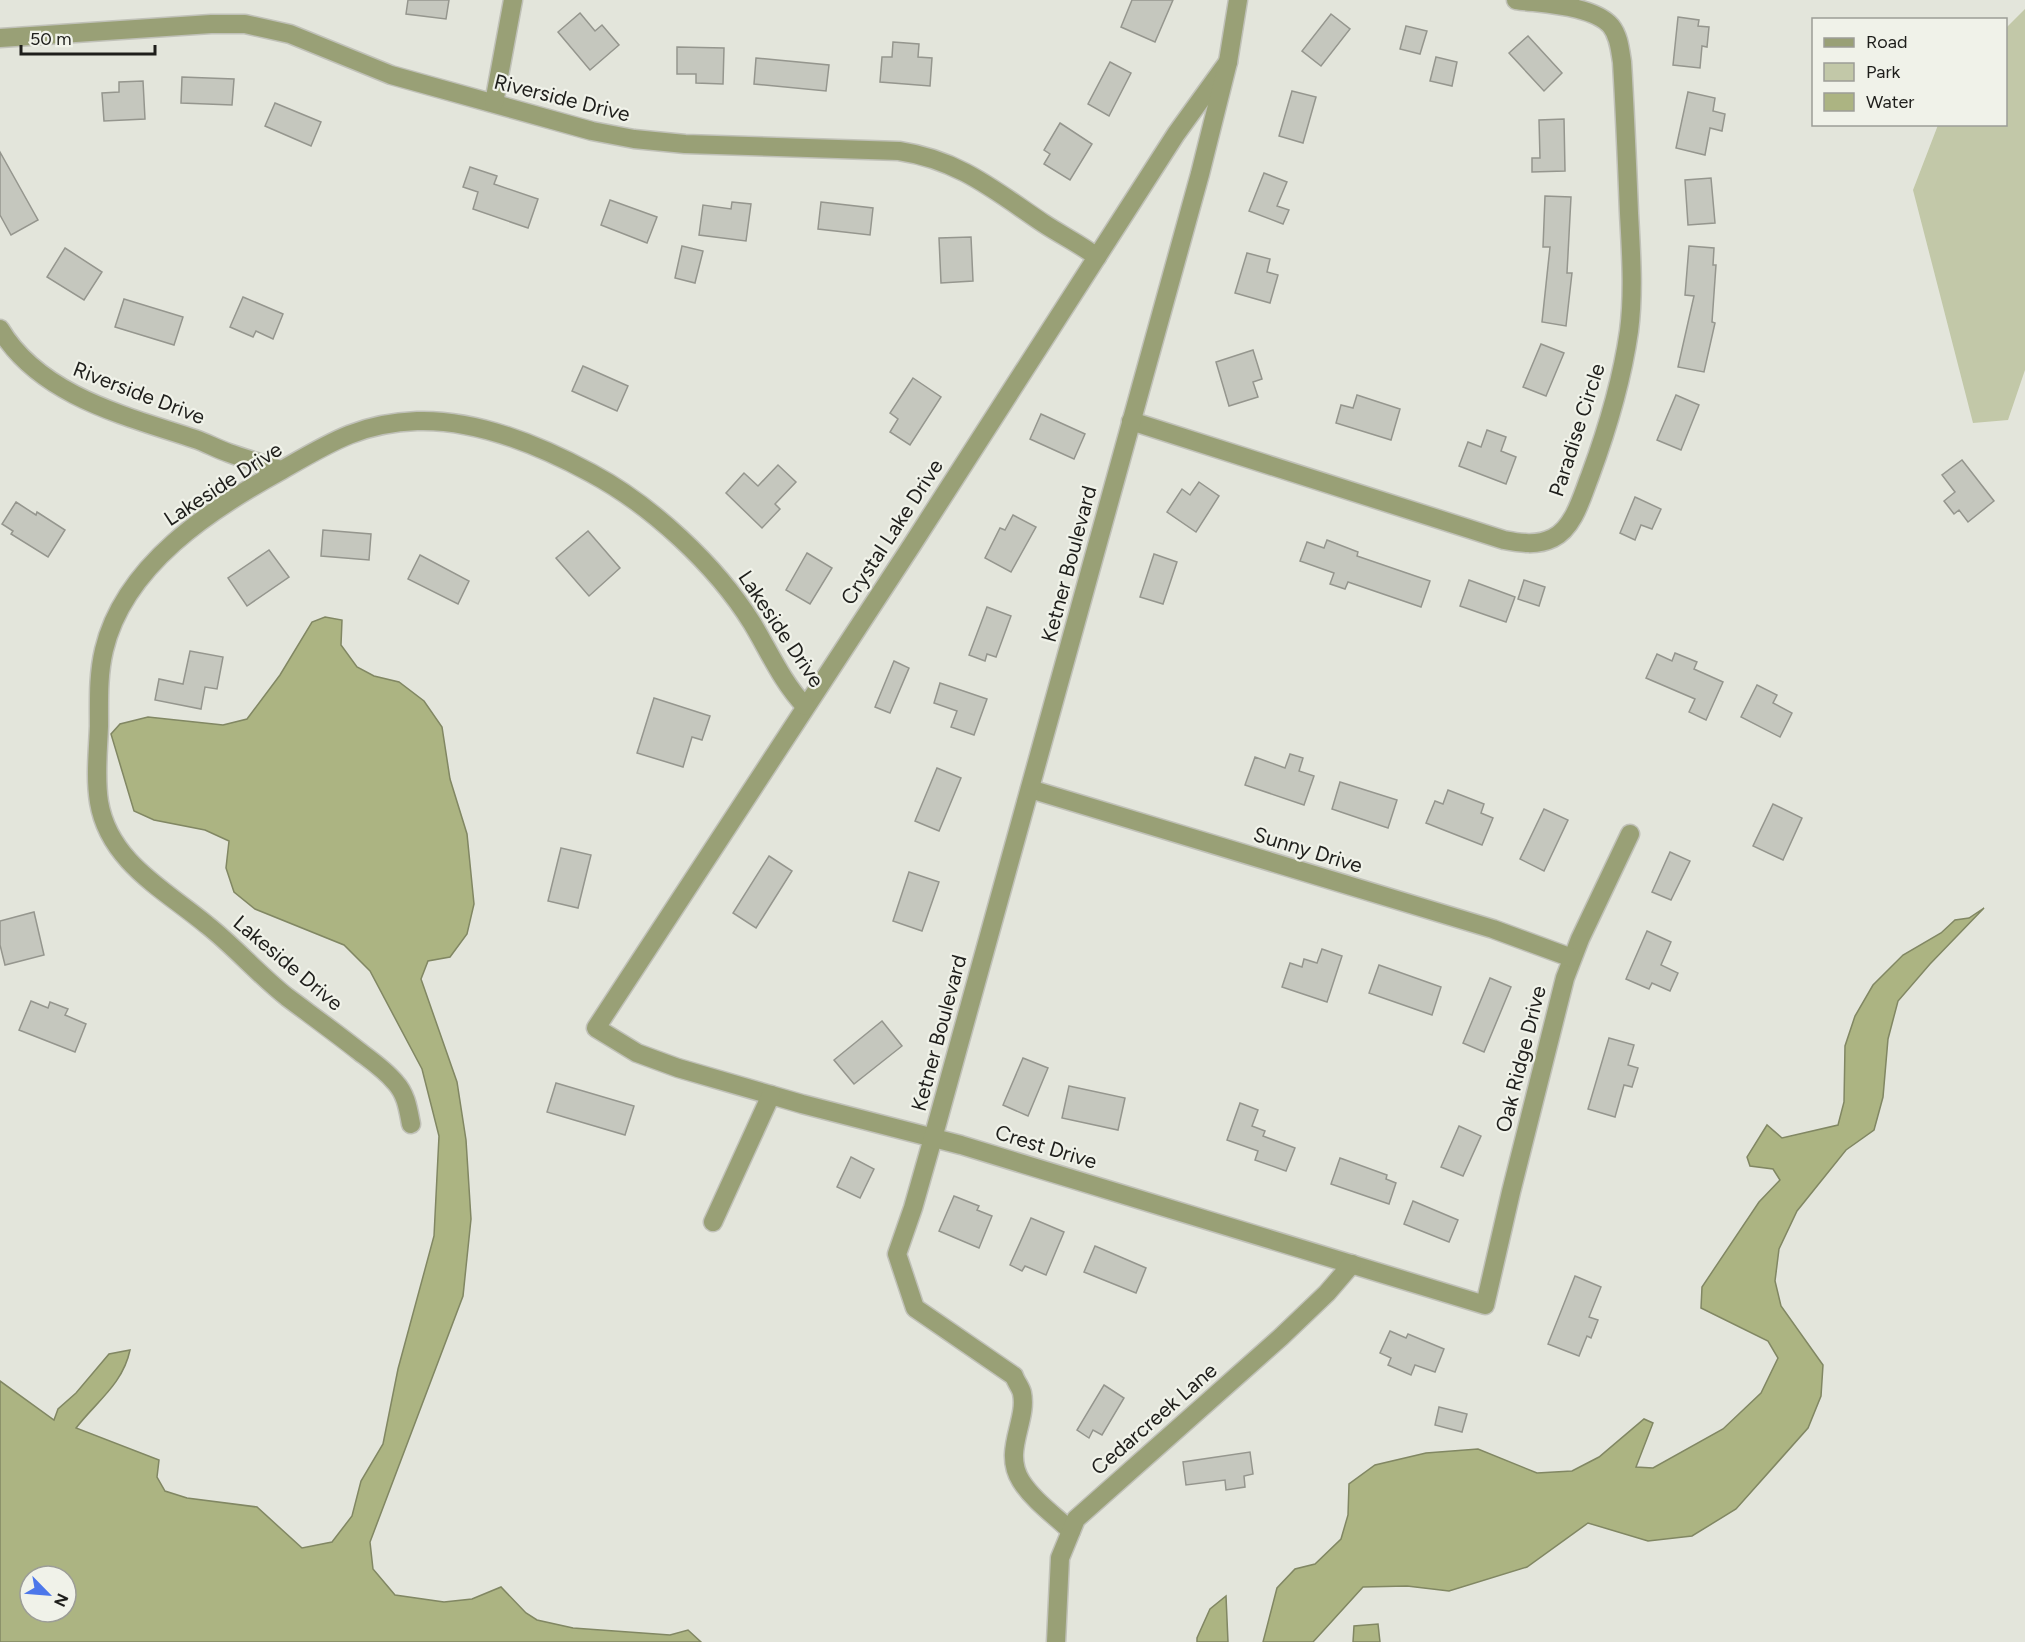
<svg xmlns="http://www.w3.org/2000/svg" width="2025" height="1642" font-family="Figtree,sans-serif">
<rect width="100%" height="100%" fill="#e3e5db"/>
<polygon fill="#c2c8a8" points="2025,9 2025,370 2008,420 1973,423 1913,190 1938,125 2006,124 2006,28"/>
<g fill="#acb482" stroke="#818763" stroke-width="1.5" fill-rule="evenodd">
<path d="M325 617 342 620 341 645 357 667 374 676 399 682 424 701 442 727 450 779 467 834 474 904 467 934 450 957 428 961 421 979 457 1082 466 1140 471 1219 463 1296 370 1542 373 1569 395 1595 444 1602 472 1599 501 1587 526 1613 537 1620 573 1628 670 1635 688 1630 701 1642H0V1381L54 1420 58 1409 76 1393 109 1354 130 1350C123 1384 96 1402 76 1428L159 1460 157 1477 165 1491 187 1498 257 1507 302 1548 332 1542 352 1516 361 1481 383 1444 398 1369 434 1236 439 1136 422 1069 370 971 344 945 255 909 234 892 226 868 229 841 205 830 154 820 134 811 111 734 120 724 148 717 223 725 247 719 280 675 312 622ZM30 1576H66V1612H30Z"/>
<polygon points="1984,908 1930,964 1898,1001 1888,1039 1883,1097 1874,1130 1846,1150 1797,1211 1779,1249 1775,1281 1781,1306 1823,1365 1821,1396 1808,1428 1736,1509 1692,1536 1648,1541 1588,1523 1527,1567 1449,1591 1407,1586 1363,1587 1313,1642 1263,1642 1277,1588 1295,1569 1315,1564 1341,1539 1348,1515 1349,1484 1375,1465 1426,1453 1478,1449 1537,1473 1572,1471 1599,1457 1644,1419 1653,1423 1636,1467 1653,1468 1723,1429 1761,1393 1778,1358 1768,1341 1701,1308 1702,1287 1759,1202 1780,1180 1773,1169 1750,1166 1747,1157 1767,1125 1782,1138 1838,1125 1844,1102 1845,1046 1855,1016 1873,985 1903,955 1941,933 1955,920 1969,918"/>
<polygon points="1226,1596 1228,1642 1197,1642 1197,1638 1210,1609"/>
<polygon points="1378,1624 1380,1642 1353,1642 1354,1626"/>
</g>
<g fill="#c5c7be" stroke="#95968e" stroke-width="1.5">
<polygon points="408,0 449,0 446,19 406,14"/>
<polygon points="1132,0 1173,0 1155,42 1121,27"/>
<polygon points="580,13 595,31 602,25 619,45 590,70 558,32"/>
<polygon points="1331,14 1350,29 1321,66 1302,51"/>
<polygon points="1678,17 1699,20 1698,26 1709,27 1707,47 1702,46 1700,68 1673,65"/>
<polygon points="1406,26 1427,31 1420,54 1400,49"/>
<polygon points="1528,36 1562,73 1544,91 1509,53"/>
<polygon points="893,42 919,44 918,57 932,58 930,86 880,82 882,57 892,57"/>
<polygon points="677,47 724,48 723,84 696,83 696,74 677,74"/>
<polygon points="1436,57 1457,62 1452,86 1430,81"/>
<polygon points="756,58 829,65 826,91 754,84"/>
<polygon points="1110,62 1131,73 1109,116 1088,104"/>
<polygon points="182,77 234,79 232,105 181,103"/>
<polygon points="143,81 145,119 104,121 102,93 119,92 119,82"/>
<polygon points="1292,91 1316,97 1303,143 1279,136"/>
<polygon points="1688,92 1715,98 1713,111 1725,114 1722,131 1710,128 1705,155 1676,148"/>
<polygon points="275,103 321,122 311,146 265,126"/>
<polygon points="1564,119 1565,171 1532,172 1532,158 1540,158 1539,120"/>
<polygon points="1060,123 1092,144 1070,180 1044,164 1050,154 1044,150"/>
<polygon points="0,152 38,220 11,235 0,215"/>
<polygon points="470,167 497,176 494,184 538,199 528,228 473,209 478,192 463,187"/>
<polygon points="1264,173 1287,182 1277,206 1289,210 1283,224 1249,211"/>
<polygon points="1711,178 1715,223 1688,225 1685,180"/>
<polygon points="1545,196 1571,197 1567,273 1572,273 1566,326 1542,322 1550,247 1543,247"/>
<polygon points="610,200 657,217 647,243 601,225"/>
<polygon points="732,202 751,204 746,241 699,235 703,205 731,209"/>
<polygon points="821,202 873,208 870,235 818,229"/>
<polygon points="971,237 973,281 941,283 939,238"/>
<polygon points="682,246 703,251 695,283 675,278"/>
<polygon points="1689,246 1714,248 1713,265 1716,265 1712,322 1715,323 1704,372 1678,367 1694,296 1685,295"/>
<polygon points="65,248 102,272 84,300 47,277"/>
<polygon points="1247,253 1270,259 1267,272 1278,275 1270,303 1235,293"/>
<polygon points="243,297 283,314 273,339 256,331 253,337 230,327"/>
<polygon points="124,299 183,317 174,345 115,327"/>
<polygon points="1541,344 1564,353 1546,396 1523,387"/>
<polygon points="1253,350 1262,379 1253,382 1258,397 1229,406 1216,362"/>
<polygon points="583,366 628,386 617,411 572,391"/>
<polygon points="913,378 941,397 910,445 890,432 898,419 890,413"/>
<polygon points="1357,395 1400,409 1391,440 1336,423 1341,405 1353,408"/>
<polygon points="1676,395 1699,405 1681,450 1657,440"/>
<polygon points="1041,414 1085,434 1074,459 1030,439"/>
<polygon points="1487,430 1506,437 1501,451 1516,457 1506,484 1459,466 1468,442 1481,447"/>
<polygon points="1962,460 1994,501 1968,522 1959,510 1954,514 1944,501 1955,492 1942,475"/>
<polygon points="778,465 796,482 775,504 780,509 762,528 726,493 744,473 758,486"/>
<polygon points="1199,482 1219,496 1196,532 1167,512 1182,489 1190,495"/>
<polygon points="1635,497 1661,509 1652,529 1641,525 1635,540 1620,533"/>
<polygon points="16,502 36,515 37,512 65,530 48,557 11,534 13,531 2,524"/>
<polygon points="1013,515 1036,527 1011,572 985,558 1000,528 1005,530"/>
<polygon points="323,530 371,534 369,560 321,556"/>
<polygon points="588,531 620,568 589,596 556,558"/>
<polygon points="1327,540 1358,552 1357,556 1430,581 1421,607 1348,582 1345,589 1330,584 1334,573 1300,561 1307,542 1324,548"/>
<polygon points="269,550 289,577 247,606 228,578"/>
<polygon points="807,553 832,568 810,604 786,590"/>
<polygon points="1154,554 1177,562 1163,604 1140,597"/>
<polygon points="420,555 469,581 458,604 408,579"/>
<polygon points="1469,580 1515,597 1506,622 1460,606"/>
<polygon points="1524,580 1545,587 1539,606 1518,599"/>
<polygon points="987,607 1011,616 996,657 987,654 985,661 969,655"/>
<polygon points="190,651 223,657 217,689 205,687 201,709 155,700 159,679 183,684"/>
<polygon points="1675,653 1697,662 1694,669 1723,682 1706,720 1689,712 1695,699 1646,678 1657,654 1672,661"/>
<polygon points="894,661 909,668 890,713 875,707"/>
<polygon points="940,683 987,699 974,735 951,727 957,711 934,703"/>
<polygon points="1757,685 1777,695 1773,703 1792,713 1780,737 1741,717"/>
<polygon points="654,698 710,716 702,740 692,737 683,767 637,753"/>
<polygon points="1290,754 1303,758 1299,771 1314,776 1304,805 1245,785 1255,757 1285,768"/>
<polygon points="937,768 961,778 939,831 915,821"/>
<polygon points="1340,782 1397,800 1388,828 1332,809"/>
<polygon points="1448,790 1484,804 1481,813 1493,818 1482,845 1426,823 1435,801 1443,804"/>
<polygon points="1773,804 1802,818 1783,860 1753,846"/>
<polygon points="1544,809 1568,820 1544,871 1520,859"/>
<polygon points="561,848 591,855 578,908 548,901"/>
<polygon points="1670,852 1690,861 1671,900 1652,892"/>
<polygon points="769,856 792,871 756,928 733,913"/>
<polygon points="909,872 939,882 922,931 893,921"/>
<polygon points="34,912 44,955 5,965 0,945 0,921"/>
<polygon points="1647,931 1671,942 1661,965 1678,973 1670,991 1652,983 1649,989 1626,979"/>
<polygon points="1322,949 1342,956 1327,1002 1282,987 1290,963 1302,967 1304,959 1317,963"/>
<polygon points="1379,965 1441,987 1432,1015 1369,993"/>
<polygon points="1490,978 1511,987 1484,1052 1463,1043"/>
<polygon points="31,1001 48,1008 50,1002 68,1009 65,1015 86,1024 75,1052 19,1030"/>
<polygon points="882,1021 902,1046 854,1084 834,1060"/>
<polygon points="1609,1038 1634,1045 1628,1065 1638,1068 1632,1087 1624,1085 1615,1117 1588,1109"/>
<polygon points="1023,1058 1048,1068 1028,1116 1003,1105"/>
<polygon points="556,1083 634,1106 625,1135 547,1112"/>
<polygon points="1069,1086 1125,1098 1118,1130 1062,1118"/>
<polygon points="1240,1103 1258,1110 1252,1126 1265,1131 1263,1136 1295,1148 1286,1171 1255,1160 1258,1151 1227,1140"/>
<polygon points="1459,1126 1481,1136 1463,1176 1441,1167"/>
<polygon points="851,1157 874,1169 860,1198 837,1187"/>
<polygon points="1340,1158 1387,1175 1386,1179 1396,1183 1389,1204 1331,1184"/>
<polygon points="954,1196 979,1206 977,1210 992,1216 979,1248 939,1231"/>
<polygon points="1413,1201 1458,1220 1449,1242 1404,1224"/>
<polygon points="1031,1218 1064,1232 1046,1275 1025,1266 1022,1271 1010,1265"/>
<polygon points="1095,1246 1146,1268 1136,1293 1084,1272"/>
<polygon points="1575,1276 1601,1287 1589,1317 1598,1320 1591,1338 1587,1336 1579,1356 1548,1344"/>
<polygon points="1390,1331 1406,1338 1408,1334 1444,1349 1435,1372 1415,1365 1411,1375 1388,1365 1391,1358 1380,1353"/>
<polygon points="1104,1385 1124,1398 1102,1435 1093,1430 1089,1438 1077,1430"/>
<polygon points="1439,1407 1467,1414 1462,1432 1435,1425"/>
<polygon points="1250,1452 1253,1474 1244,1476 1245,1487 1226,1490 1225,1480 1186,1485 1183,1462"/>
</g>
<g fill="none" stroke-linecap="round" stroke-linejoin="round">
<defs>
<g id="street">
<path d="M0 38 211 24H245L290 34 391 75 592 131 634 139 685 144 899 151C959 160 994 190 1043 223 1061 235 1080 244 1097 257"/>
<polyline points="1228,62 1176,134 912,545 596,1028 637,1053 678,1068 802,1104 961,1145 1485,1305 1511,1192 1565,978 1580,939 1630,834"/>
<polyline points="494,103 513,0"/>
<path d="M0 329C40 396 126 416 195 439 207 443 217 449 229 453 246 459 264 464 281 470"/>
<path d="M1131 421 1504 540C1520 543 1537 546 1553 538 1574 528 1582 496 1590 476 1607 430 1622 380 1629 331 1634 292 1631 252 1629 213 1627 162 1625 112 1622 62 1620 50 1619 36 1611 26 1593 5 1542 4 1516 0"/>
<polyline points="1030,789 1493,929 1572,958"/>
<path d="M411 1124C408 1108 406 1094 395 1082 385 1070 372 1061 360 1052 336 1033 311 1015 287 997 259 975 235 947 207 925 165 890 109 862 99 802 95 777 98 752 99 726 99 700 98 675 104 650 124 565 211 509 282 470 329 443 360 423 417 421 477 419 539 445 591 473 651 505 716 565 752 623 769 651 782 682 805 706"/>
<polyline points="713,1222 771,1095"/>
<path d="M1071 1531C1054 1515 1033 1500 1021 1481 1002 1451 1028 1421 1022 1393 1021 1388 1016 1382 1014 1376L915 1308 897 1254 913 1208 933 1138 1200 174 1228 62 1238 0"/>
<polyline points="1056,1642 1060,1558 1076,1519 1281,1337 1327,1293 1352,1264"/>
</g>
</defs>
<use href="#street" stroke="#c0c1b8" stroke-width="21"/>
<use href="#street" stroke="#99a076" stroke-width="18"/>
</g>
<g text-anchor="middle" stroke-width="4.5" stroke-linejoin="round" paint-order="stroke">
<g font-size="21" fill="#1e1e1b" stroke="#f0f2e9">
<text transform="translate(562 98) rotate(14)" y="7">Riverside Drive</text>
<text transform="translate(139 393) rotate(21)" y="7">Riverside Drive</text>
<text transform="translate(1577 430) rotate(-72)" y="7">Paradise Circle</text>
<text transform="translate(223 484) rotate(-33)" y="7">Lakeside Drive</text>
<text transform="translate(892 532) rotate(-57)" y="7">Crystal Lake Drive</text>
<text transform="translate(1069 564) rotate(-75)" y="7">Ketner Boulevard</text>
<text transform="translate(781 629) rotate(56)" y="7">Lakeside Drive</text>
<text transform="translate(1308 850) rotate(17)" y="7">Sunny Drive</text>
<text transform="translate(288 963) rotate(40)" y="7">Lakeside Drive</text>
<text transform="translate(939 1033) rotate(-75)" y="7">Ketner Boulevard</text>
<text transform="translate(1521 1059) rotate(-76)" y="7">Oak Ridge Drive</text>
<text transform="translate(1046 1147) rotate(17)" y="7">Crest Drive</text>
<text transform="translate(1154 1419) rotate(-41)" y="7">Cedarcreek Lane</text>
</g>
</g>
<rect x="1812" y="18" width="195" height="108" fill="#f0f2e9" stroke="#9c9d97" stroke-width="1.5"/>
<rect x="1824" y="38" width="30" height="9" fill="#99a076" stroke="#9c9d97" stroke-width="1.5"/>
<text x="1866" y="48" font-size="18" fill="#1e1e1b">Road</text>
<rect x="1824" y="63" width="30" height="18" fill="#c2c8a8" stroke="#9c9d97" stroke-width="1.5"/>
<text x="1866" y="78" font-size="18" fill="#1e1e1b">Park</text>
<rect x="1824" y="93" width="30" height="18" fill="#acb482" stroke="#9c9d97" stroke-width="1.5"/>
<text x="1866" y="108" font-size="18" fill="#1e1e1b">Water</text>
<g transform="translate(48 1594) rotate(115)"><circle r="28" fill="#f0f2e9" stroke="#9c9d97" stroke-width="1.5"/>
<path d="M0-4.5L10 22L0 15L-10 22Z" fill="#4c77ea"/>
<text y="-9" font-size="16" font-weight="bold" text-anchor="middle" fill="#1e1e1b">N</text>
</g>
<path d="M21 45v9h134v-9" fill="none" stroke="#1e1e1b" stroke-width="3"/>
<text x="30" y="45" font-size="18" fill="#1e1e1b" stroke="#f0f2e9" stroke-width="4.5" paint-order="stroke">50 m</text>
</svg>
